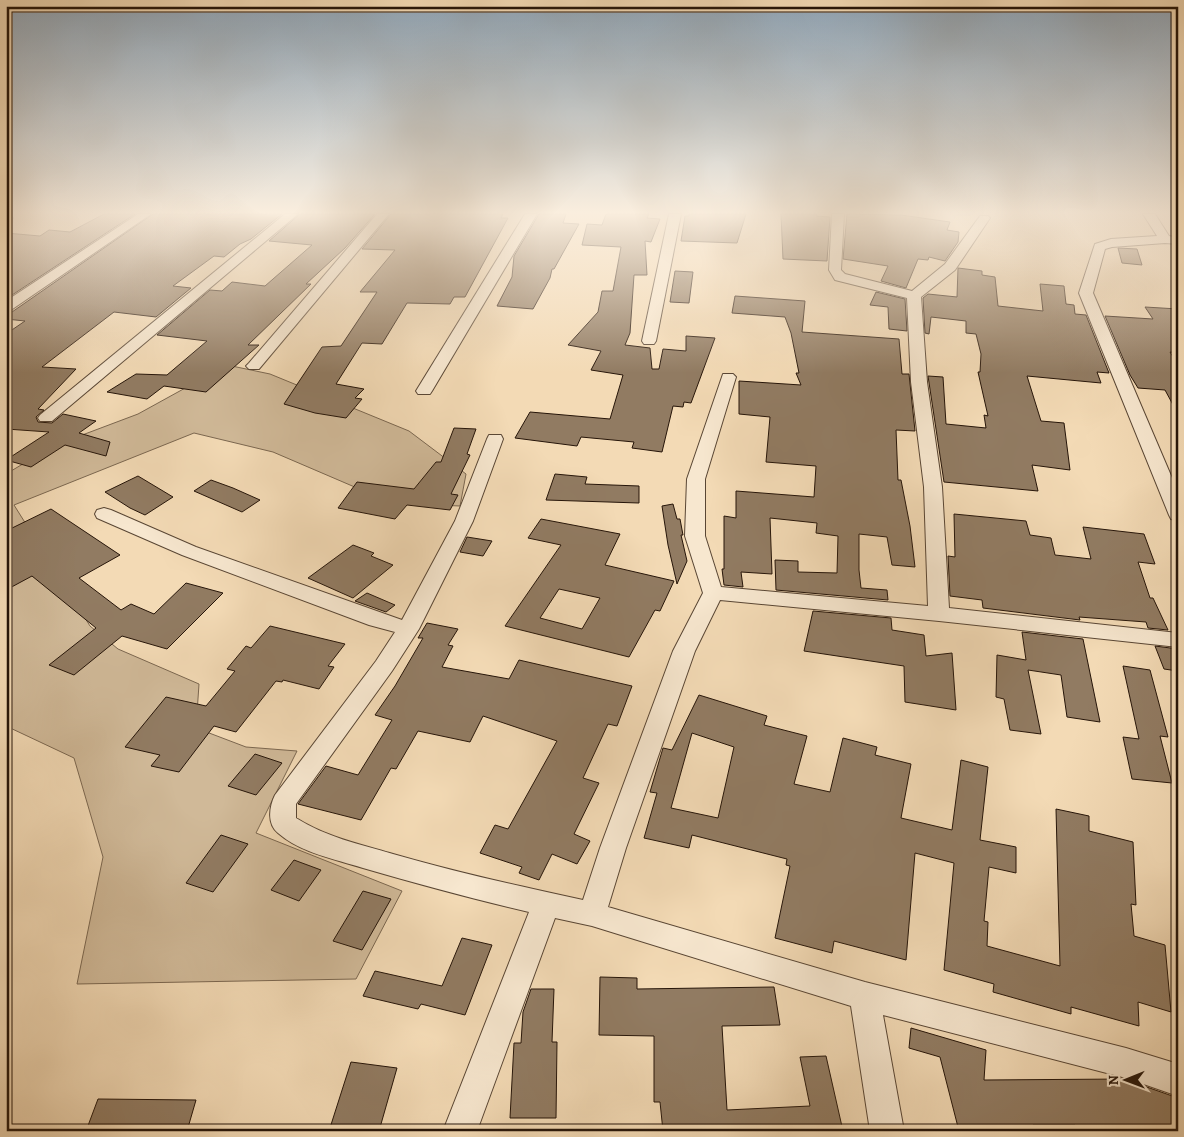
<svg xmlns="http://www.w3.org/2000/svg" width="1184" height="1137" font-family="Alegreya,serif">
<rect width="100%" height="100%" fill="#f3dab5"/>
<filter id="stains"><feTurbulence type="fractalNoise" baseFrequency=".004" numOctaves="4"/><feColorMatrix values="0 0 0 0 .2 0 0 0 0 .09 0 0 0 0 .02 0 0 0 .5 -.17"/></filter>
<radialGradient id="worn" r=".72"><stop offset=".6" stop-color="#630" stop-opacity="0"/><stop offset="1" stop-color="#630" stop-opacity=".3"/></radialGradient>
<polygon fill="#d0b998" stroke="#7b6750" points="227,365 270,374 409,431 466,474 460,506 392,503 273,452 194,433 14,505 90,626 118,649 199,684 196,728 246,747 297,751 256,833 402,891 356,979 77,984 103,857 74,758 6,726 6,474 53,446 138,414"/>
<g fill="#917b62" stroke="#261509" fill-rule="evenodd">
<polygon points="104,214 135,214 6,299 6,233 40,236 49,230 70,232"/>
<polygon points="153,214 282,214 251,239 240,244 224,257 214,256 173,286 191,288 156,317 114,312 42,367 76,369 38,409 44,410 36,417 38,422 52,423 63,414 96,421 79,433 110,442 106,456 65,445 31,467 6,460 49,432 6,429 6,334 25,321 6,319 6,313 12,312"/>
<polygon points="300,214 375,214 345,248 306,284 311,284 248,345 259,345 206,392 164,386 147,399 107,392 136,374 167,375 207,341 157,335 210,290 222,291 232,282 265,286 312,245 269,241"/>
<polygon points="391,214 503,214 501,218 508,218 465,297 454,297 450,304 407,303 382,344 362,343 336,384 364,389 355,398 362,399 346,418 315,413 284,404 322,347 341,346 377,292 360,292 395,250 362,249"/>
<polygon points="539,214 566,214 563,223 579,224 554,269 552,269 550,278 533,309 497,306 512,277 514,256"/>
<polygon points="606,214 649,214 647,218 660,219 651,242 645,241 647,275 634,275 630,333 625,345 650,348 652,369 659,369 663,349 686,351 686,336 715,338 691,403 684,402 683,407 673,406 662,452 632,448 634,442 581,437 577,446 515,438 530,412 610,419 623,375 591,370 601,351 568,345 598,312 602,291 613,291 621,247 582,245 587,224 602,225"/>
<polygon points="689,214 746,214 737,243 681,241 685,216 689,216"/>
<polygon points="781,214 817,214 816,216 830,217 827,261 783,259"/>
<polygon points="847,214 901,215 950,222 947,230 959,232 958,242 945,261 929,257 928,260 918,259 906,288 881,281 888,266 843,259"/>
<polygon points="1118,248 1137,249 1142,265 1122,263"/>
<polygon points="958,268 982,271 982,275 995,277 998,306 1043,311 1040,284 1064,286 1066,304 1074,305 1075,314 1086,315 1109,373 1097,372 1101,383 1027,376 1041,421 1064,423 1070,470 1032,465 1038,491 944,482 928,376 943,377 946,424 986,428 984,415 988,416 978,372 980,372 981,354 976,334 966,333 966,321 931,317 929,334 925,333 923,298 928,294 957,297"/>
<polygon points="675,271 693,272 689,303 670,302"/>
<polygon points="876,292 905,299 907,331 889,329 888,307 870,305"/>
<polygon points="735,296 805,301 802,332 899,339 902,374 909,374 915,431 896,430 898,480 901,480 910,526 915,567 892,565 887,537 859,534 859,570 861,588 887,590 888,600 776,590 775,560 798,561 798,572 837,573 838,536 816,533 817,523 770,518 772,574 741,572 743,587 724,585 722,569 724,569 724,516 736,518 736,491 814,497 816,466 766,462 770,417 739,414 739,381 801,385 796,373 799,373 791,333 785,317 732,313"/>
<polygon points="1145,307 1178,309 1178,353 1170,352 1178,365 1178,414 1165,390 1138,388 1130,375 1105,316 1153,319"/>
<polygon points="454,428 476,429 467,454 470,455 451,494 458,495 450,510 407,505 395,519 338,508 357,482 414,489 436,462 441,462"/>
<polygon points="555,474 587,477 585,484 639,486 639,503 546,500"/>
<polygon points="138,476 173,497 145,515 130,508 105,492"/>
<polygon points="211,480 233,488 260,500 242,512 194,491"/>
<polygon points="673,504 677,519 680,519 683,535 681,535 687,561 677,584 668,545 662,506"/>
<polygon points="51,509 120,555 79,578 121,610 131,604 154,614 186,583 223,593 167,649 122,636 74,675 49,665 96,628 32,576 6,590 6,531"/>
<polygon points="954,514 1026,521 1030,535 1051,538 1055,555 1091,559 1083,527 1144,534 1155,564 1138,562 1150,598 1153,598 1168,630 1148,628 1146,622 1079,617 1080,620 983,608 982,600 950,596 948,556 955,557"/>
<path d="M541 519 620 534 605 565 674 581 660 611 655 610 629 657 505 626 561 545 528 538ZM559 589 600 598 582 629 540 618Z"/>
<polygon points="467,537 492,541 483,556 460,552"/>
<polygon points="353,545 374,553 371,556 393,565 353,598 308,578"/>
<polygon points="367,593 395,605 386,612 355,601"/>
<polygon points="813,611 891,618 892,630 924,635 926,656 952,653 956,710 905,702 904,666 804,651"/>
<polygon points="427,623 458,629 448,645 453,646 442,667 509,679 519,660 632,686 617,726 608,724 583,778 599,783 574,834 590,841 577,864 552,854 539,880 519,873 522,867 480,853 495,825 508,829 557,741 483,716 470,742 418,731 396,769 391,768 361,820 298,804 326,766 358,775 392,720 375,715 395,686 423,638 418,638"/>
<polygon points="270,626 345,644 328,666 334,667 319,689 283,680 282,682 276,681 236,732 214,726 179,772 151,766 160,755 125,747 166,697 206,706 235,671 227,669 246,646 251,648"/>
<polygon points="1022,632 1083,639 1100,722 1067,717 1061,675 1028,670 1041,734 1010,730 1004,699 996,697 997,655 1026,660"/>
<polygon points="1155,646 1178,649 1178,671 1164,669"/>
<polygon points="1123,666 1150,670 1168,737 1160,736 1172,783 1132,779 1123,737 1139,739"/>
<path d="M699 695 767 716 764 725 807 736 794 784 830 792 843 738 877 747 875 755 911 764 901 818 952 830 961 760 988 767 980 840 1016 847V873L989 867 984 921 988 922 987 946 1060 966 1056 809 1089 816V831L1133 842 1136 905 1131 904 1134 936 1165 945 1171 1012 1138 1002 1139 1026 1071 1007V1014L993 992 994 984 944 970 954 863 915 853 906 960 834 941 832 953 775 938 790 866 786 865 787 859 692 835 689 848 644 838 657 793 650 792 663 748 672 750ZM692 733 734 747 718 818 671 808Z"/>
<polygon points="255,754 282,763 256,795 228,786"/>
<polygon points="221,835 248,844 213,892 186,883"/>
<polygon points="294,860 321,870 299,901 271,890"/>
<polygon points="363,891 391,899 362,950 333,941"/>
<polygon points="462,938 492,945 465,1015 421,1004 418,1009 363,996 375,971 442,986"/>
<polygon points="600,977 637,978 637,989 774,987 780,1025 722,1026 727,1110 810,1106 800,1057 826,1056 843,1131 663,1131 660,1102 654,1102 654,1036 599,1035"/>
<polygon points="531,989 554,989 552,1042 557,1042 556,1118 510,1118 514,1043 521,1043 523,1012"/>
<polygon points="911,1028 986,1050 984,1080 1124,1079 1178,1098 1178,1130 1077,1131 1075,1125 1033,1125 1035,1130 959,1131 940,1057 909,1048"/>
<polygon points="351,1062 397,1068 379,1131 329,1131"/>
<polygon points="98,1099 196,1100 187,1131 86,1131"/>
</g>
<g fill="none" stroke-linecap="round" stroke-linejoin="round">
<defs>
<g id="street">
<polygon points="6,214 11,216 13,218 11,220 6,222"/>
<polygon points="138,214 151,214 11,310 6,311 6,301"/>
<polygon points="285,214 298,214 52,421 40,421 38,418 40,415"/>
<polygon points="377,214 389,214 259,369 249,369 246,366 249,363"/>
<polygon points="525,214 537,214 432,391 430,394 418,394 416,391"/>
<polygon points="669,214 681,214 656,341 654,344 644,344 642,341"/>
<path d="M832 214H844L841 270 845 274 912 291 945 264 980 216H988L990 218 955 270 921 297 927 382 942 487 949 608 1178 633V647L939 621 720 600 695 651 626 848 608 907 865 982 1126 1048 1178 1064V1096L1126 1078 883 1015 904 1131H870L851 1006 592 926 555 918 477 1131H443L529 912C473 899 418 884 363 868 335 859 301 853 278 833 267 824 269 807 275 795L376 661 395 632 369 625 182 555 97 518 95 514 97 510 104 508 111 510 196 547 402 620 455 521 487 439 489 435H501L503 439 473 521 419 629 392 671 296 804V818C326 837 359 844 393 854 455 872 519 886 583 900L600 848 673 651 703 593 685 536 687 479 723 374H733L736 377 705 479V536L721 587 928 606 924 487 911 382 907 298 835 280 829 270Z"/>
<polygon points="1143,214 1155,214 1169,236 1178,238 1178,244 1165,243 1112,247 1105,249 1093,293 1178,492 1178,521 1171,519 1169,515 1079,293 1095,244 1111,239 1157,236"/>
</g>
</defs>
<use href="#street" stroke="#594634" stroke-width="2"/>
<use href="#street" fill="#f7e7cf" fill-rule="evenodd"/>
</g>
<linearGradient id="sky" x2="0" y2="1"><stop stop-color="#90a8bc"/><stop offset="0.57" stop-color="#faeede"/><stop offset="1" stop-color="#faeede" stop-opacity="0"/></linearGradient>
<rect width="1184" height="373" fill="url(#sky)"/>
<rect width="1184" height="1137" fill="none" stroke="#f3dab5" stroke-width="25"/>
<rect x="8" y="8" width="1169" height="1122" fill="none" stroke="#261509" stroke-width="2.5"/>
<rect x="12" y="12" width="1159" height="1112" fill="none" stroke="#261509"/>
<g transform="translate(1126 1080) rotate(269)" stroke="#f7e7cf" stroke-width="4" paint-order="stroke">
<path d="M0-4L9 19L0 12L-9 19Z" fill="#261509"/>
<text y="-8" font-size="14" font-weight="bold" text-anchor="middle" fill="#261509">N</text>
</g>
<rect width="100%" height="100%" filter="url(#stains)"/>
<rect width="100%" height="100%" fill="url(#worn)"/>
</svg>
